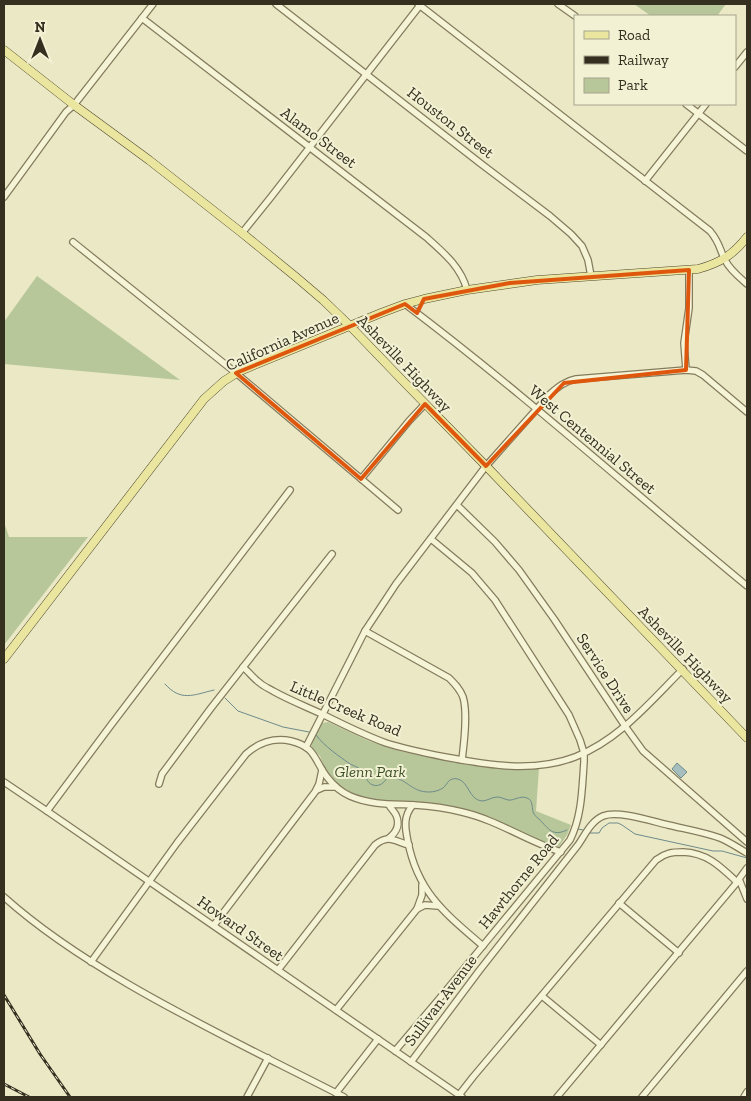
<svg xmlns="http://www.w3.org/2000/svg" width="751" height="1101" font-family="'Zilla Slab',serif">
<rect width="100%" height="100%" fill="#eae8c5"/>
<g fill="#b7c79a">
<polygon points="634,4 726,4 717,16 651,16"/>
<polygon points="37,276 180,380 4,364 4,322"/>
<polygon points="4,522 9,537 88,537 4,645"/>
<polygon points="328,722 369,741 400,751 432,758 477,765 539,768 536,811 571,825 567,835 558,848 533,839 490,817 461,809 436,804 382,801 360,797 340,786 330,777 324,767 320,756 312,748 311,742 322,723"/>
</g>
<polygon fill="#a6bebd" stroke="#6e8b8b" points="677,763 687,772 681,778 672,769"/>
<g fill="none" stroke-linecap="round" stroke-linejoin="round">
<g stroke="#6e8b8b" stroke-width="1">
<path d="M165 684C181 702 193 695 214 690"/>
<polyline points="225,698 238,711 283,727 309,732"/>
<path d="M316 735C325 747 339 756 350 764 354 766 358 767 361 770 366 774 366 783 373 785 379 787 384 783 387 778 400 774 409 788 421 791 428 793 437 792 443 788 448 784 448 777 458 779 469 782 469 800 482 801 487 801 492 797 497 797 501 797 504 799 508 800 514 801 520 795 527 798 534 800 531 809 534 814 534 815 539 819 539 819 549 829 552 837 567 830"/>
<polyline points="578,829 583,830"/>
<polyline points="589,833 599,833 602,828 609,823 618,823 622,825 635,834 713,851 722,851 747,858"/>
</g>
<defs>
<g id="minor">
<polyline points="276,4 480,163 550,216 571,234 582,246 588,260 591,276"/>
<path d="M418 4 710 231C720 243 719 248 725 260 730 270 739 277 747 284"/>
<polyline points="558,4 575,16"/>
<path d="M142 18 426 237C444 253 461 267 467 290"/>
<polyline points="735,67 747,52"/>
<polyline points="686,104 747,151"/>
<polyline points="645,181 706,104"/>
<polyline points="4,197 66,112 74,105 153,4"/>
<polyline points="242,233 271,197 421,4"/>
<polyline points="73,242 236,373 398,510"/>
<path d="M405 304C523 393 633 492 747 586"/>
<polyline points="686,370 684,343 689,308 689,270"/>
<polyline points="361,479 409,421 425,404"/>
<polyline points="457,505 495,542 519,570 554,619 625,726 643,751 747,842"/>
<path d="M365 631 449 678C455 684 460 689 463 697 468 713 464 743 462 760"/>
<path d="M243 667C249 672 254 679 260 683 263 686 268 688 273 691 289 700 307 707 324 715 344 725 364 735 386 743 405 749 425 753 445 757 488 765 533 773 575 757 619 740 650 702 683 669"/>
<path d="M306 747 365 631 396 584 486 466 550 394C558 387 565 381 576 379L686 370 696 371 703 375 747 412"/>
<polyline points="4,782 47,811 462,1097"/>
<polyline points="159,784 162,774 211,708 332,554"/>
<polyline points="317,790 324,787 336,787"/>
<path d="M389 805C391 809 394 811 396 815 400 824 397 832 389 838"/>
<path d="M413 805C403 816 405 828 408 842 418 893 446 914 483 946"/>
<polyline points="47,811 111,725 290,490"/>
<polyline points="747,868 739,879 747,899"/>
<path d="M4 897C42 931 85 959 128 984 198 1025 272 1060 344 1097"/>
<polyline points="619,903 679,953"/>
<polyline points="417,909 422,895 422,885"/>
<polyline points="214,925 315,792 319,784 322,770"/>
<path d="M91 962 177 843 246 754C258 743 274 737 291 741 316 747 314 760 327 777 333 785 341 792 350 796 371 805 392 804 414 805 430 806 446 808 462 812 497 820 527 841 561 852"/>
<path d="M278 970 375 845C389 834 394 841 409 845"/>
<polyline points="542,996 601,1045"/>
<polyline points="336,1010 417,909 425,905 438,906"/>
<path d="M395 1051 439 999 570 840C582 816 582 789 584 762V753L580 740 569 715 495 600 472 573 431 539"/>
<path d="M411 1062 479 971 578 845C585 835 591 821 603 816 618 810 651 821 668 825 685 829 703 832 720 838 730 842 738 848 747 853"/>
<polyline points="336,1093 378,1039"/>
<path d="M459 1095 473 1077 656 860C665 853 672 852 683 852 707 853 720 866 737 882"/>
<polyline points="247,1097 268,1058"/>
<polyline points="557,1097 739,880"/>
<polyline points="642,1097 747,971"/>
<polyline points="744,1097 747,1092"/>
</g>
<g id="major">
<polyline points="4,50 74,105 149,160 242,233 296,277 323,300 350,326 403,381 486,466 747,738"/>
<path d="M4 659 204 399 224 381 240 371 381 313 405 304 424 299 467 290 537 280 698 269C720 263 733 255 747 237"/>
</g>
</defs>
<use href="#minor" stroke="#847b5d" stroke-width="8"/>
<use href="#major" stroke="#524830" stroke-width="9"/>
<use href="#minor" stroke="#f6f4d7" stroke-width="5.5"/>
<use href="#major" stroke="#eae6a0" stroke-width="8"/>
<defs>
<g id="rail">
<polyline points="4,995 40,1054 70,1097"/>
<polyline points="4,1084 29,1097"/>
</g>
</defs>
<use href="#rail" stroke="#352f1f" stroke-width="3"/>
<use href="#rail" stroke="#f2f1d4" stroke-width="1" stroke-dasharray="4" stroke-linecap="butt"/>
</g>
<path fill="none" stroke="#df570d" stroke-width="4" stroke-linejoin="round" d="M689 270 686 370 564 383 486 466 425 404 361 479 236 373 405 304 417 313 424 299 510 283Z"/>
<g text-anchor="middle" stroke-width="4" stroke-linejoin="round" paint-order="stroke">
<g font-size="16" fill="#352f1f" stroke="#f2f1d4">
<text transform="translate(451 122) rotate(38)" y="6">Houston Street</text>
<text transform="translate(319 137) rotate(37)" y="6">Alamo Street</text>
<text transform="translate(282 341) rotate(-24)" y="6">California Avenue</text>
<text transform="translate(405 363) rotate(46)" y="6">Asheville Highway</text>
<text transform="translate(593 439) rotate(40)" y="6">West Centennial Street</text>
<text transform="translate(686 654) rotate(46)" y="6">Asheville Highway</text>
<text transform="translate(606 673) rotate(57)" y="6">Service Drive</text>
<text transform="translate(346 708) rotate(23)" y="6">Little Creek Road</text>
<text transform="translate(518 881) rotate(-51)" y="6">Hawthorne Road</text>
<text transform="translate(241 928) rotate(35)" y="6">Howard Street</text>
<text transform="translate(440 1000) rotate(-53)" y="6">Sullivan Avenue</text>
</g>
<g font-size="16" font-style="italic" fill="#3c5028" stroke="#f2f1d4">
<text x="370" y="777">Glenn Park</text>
</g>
</g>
<rect width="751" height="1101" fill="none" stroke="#352f1f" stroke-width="10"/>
<rect x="574" y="15" width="162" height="90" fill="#f2f1d4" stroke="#a6a38c"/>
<rect x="584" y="31" width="25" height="8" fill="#eae6a0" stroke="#a6a38c"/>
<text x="618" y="40" font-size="15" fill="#352f1f">Road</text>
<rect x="584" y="56" width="25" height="8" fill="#352f1f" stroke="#a6a38c"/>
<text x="618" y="65" font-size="15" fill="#352f1f">Railway</text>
<rect x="584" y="78" width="25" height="15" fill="#b7c79a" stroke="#a6a38c"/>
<text x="618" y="90" font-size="15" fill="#352f1f">Park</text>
<g transform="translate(40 40)" stroke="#f2f1d4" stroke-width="4" paint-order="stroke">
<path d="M0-4L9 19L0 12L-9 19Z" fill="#352f1f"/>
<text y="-8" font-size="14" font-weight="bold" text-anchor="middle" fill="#352f1f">N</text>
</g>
</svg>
